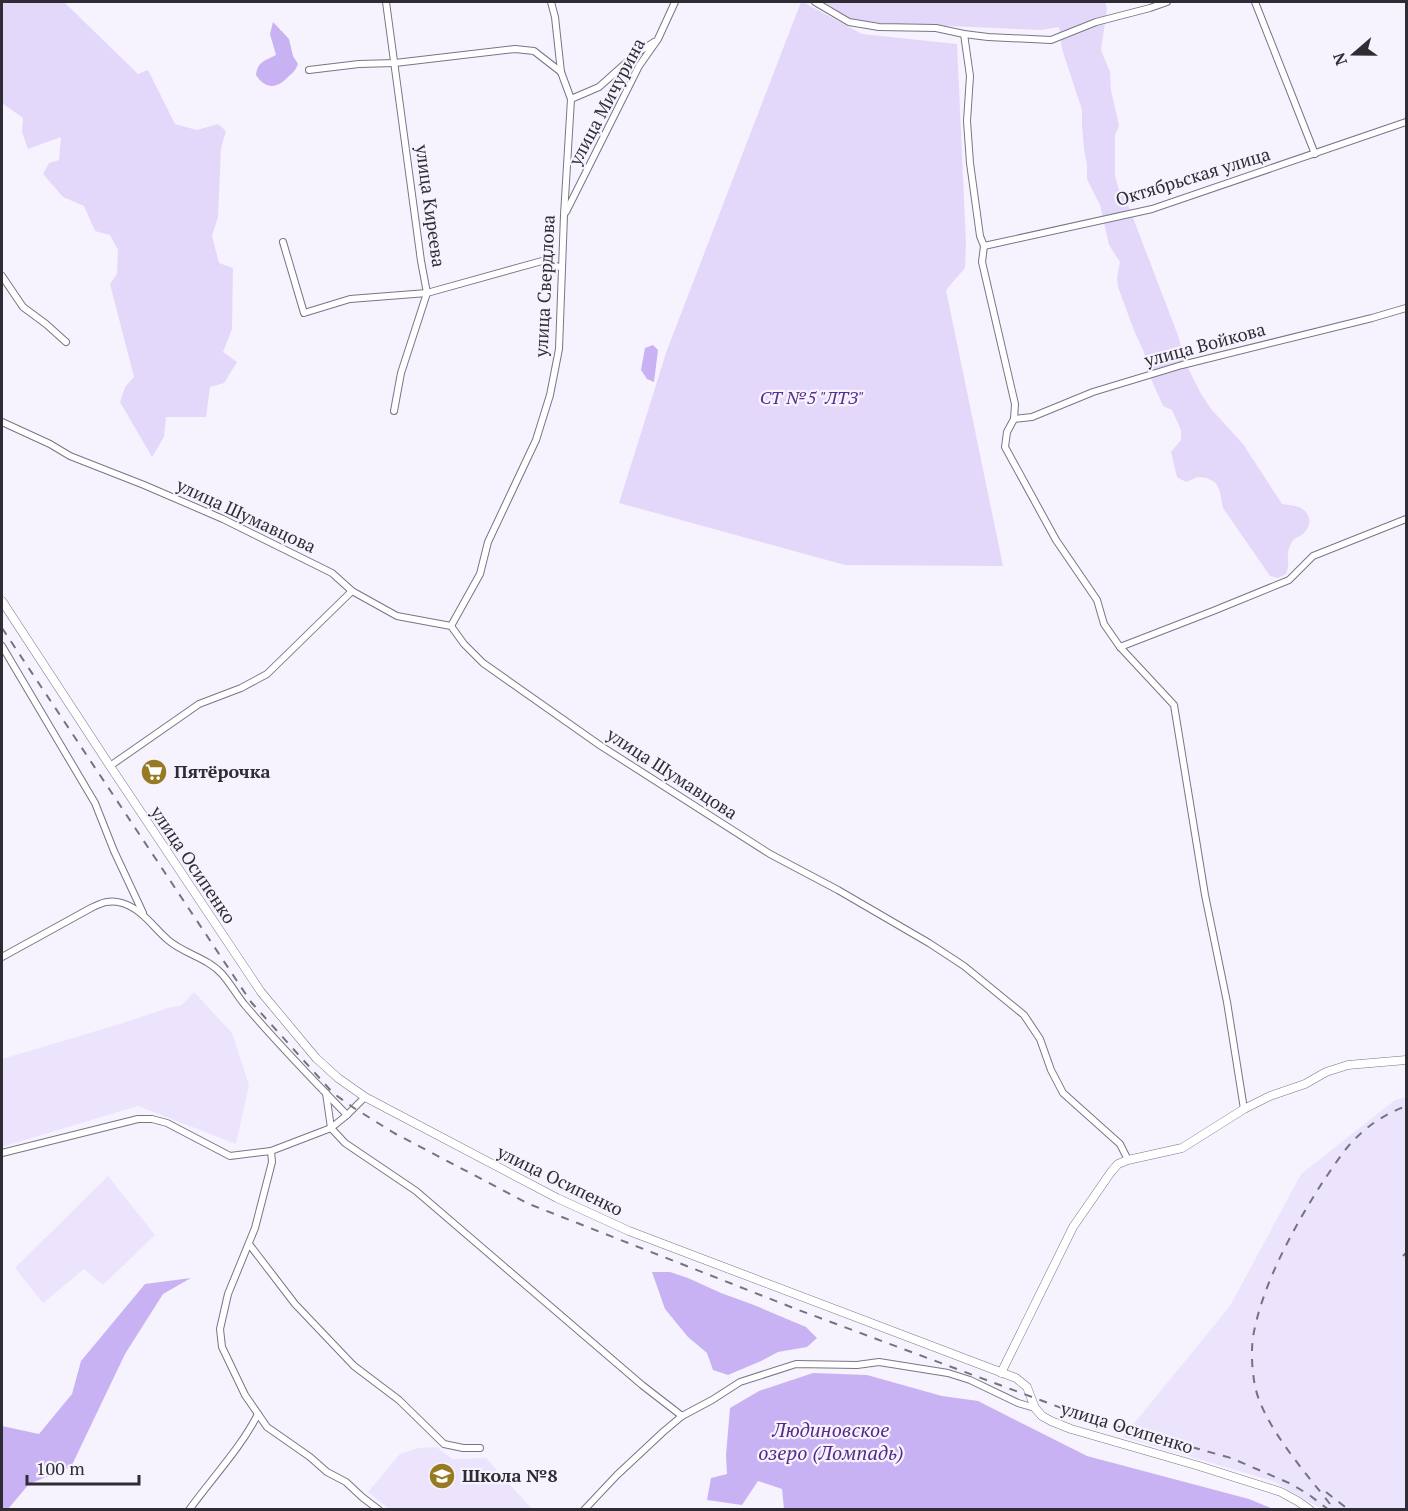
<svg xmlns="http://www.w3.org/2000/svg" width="1408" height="1511" font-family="'PT Serif',serif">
<rect width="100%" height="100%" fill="#f6f3fe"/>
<g fill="#ece4fd">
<polygon points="194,992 232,1033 249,1085 236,1144 138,1106 2,1147 2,1059 123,1023 171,1007 182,1005"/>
<polygon points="1406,1097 1406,1509 1321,1509 1318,1507 1273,1481 1123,1437 1230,1306 1301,1174 1395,1100"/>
<polygon points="108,1176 155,1235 103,1285 84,1269 43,1303 15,1268"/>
<polygon points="437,1447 452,1459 486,1458 532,1509 389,1509 368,1492 400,1454 418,1448"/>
</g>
<g fill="#e4d8fa">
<polygon points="2,2 64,2 138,74 148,70 175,124 197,130 218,124 226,131 221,148 218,217 212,236 219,263 233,268 232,329 223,352 237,362 224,383 210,387 206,417 166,417 164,437 152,457 120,402 125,387 134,377 110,284 117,274 118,250 110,235 95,231 84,206 63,197 43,174 49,163 59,160 61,137 28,149 22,132 23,118 2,103"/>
<polygon points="801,2 803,2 862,34 957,44 966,243 965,268 946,290 1003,566 845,565 619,503 667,350"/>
<path d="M817 2H1105L1107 8 1101 50 1110 72 1111 90 1118 121 1119 126 1115 135V176L1119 190 1125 197 1179 338 1184 360 1200 392 1211 409 1243 444 1282 504C1288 505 1296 505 1301 508 1311 514 1312 525 1304 533 1298 539 1294 536 1290 546 1285 555 1291 564 1286 574L1278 578 1270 576 1223 508 1220 492 1216 483 1207 478 1198 477 1186 482 1177 477 1171 452 1181 440V430L1172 410 1163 406 1148 372 1144 352 1135 333 1118 287 1117 277 1120 262 1109 245 1100 205 1087 179V165L1084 149 1082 126V110L1062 49 1059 27 1041 30 855 22Z"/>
</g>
<g fill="#c9b2f4">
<path d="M273 22 289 39 293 56 298 64C296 69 294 72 289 76 277 89 266 90 256 75 258 61 265 61 276 55L270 34Z"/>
<polygon points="653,345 658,350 654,382 647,379 641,370 645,348"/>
<polygon points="652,1272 670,1272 688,1278 721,1293 754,1305 806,1327 817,1338 807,1347 778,1352 761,1361 728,1375 713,1370 707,1353 688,1337 665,1309"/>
<polygon points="191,1278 163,1294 125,1354 71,1467 29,1484 8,1509 2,1509 2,1426 39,1434 72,1394 81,1361 145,1284"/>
<polygon points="813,1373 867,1375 942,1396 978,1401 1087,1456 1249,1499 1273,1509 784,1509 782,1489 758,1481 742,1505 707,1500 711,1478 727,1474 726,1455 730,1408 759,1391"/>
</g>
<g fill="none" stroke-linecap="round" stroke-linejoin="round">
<defs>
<g id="minor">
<polyline points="386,2 421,261 427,293 401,373 394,411"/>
<polyline points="815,2 849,22 879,27 936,28 964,34 988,37 1051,40 1096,22 1150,8 1167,2"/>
<polyline points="1255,2 1315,154"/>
<polyline points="964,34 970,76 967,121 970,163 980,236 984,246 982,262 1015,404 1014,419 1007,432 1005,447 1056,540 1097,600 1104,624 1120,647 1174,705 1205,895 1227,1002 1244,1109"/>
<polyline points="309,70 359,64 395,63 515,49 534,51 561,72"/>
<polyline points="571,99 599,87 637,53 654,42"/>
<polyline points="566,212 639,66 658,39 675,2"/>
<polyline points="283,242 304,313 350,299 427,293 542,261 562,268"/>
<polyline points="984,246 1152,209 1406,122"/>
<polyline points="2,276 23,307 46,324 66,342"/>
<polyline points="1014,419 1032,417 1093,392 1182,365 1372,318 1406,308"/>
<polyline points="2,422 50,444 70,456 144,485 223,519 332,573 352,591 397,616 451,626 464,644 483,663 601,746 770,854 838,890 929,943 964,966 1024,1015 1040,1039 1051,1070 1063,1093 1120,1144 1128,1160"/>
<polyline points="451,626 480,574 488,542 536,440 550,395 559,349 564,215 571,99 561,72 555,17 551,2"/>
<polyline points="2,646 95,803 114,851 143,913"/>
<polyline points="1120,647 1213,611 1289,580 1313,556 1406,519"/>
<polyline points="110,766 199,704 241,688 267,674 352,591"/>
<path d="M2 957 91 908C101 903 110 899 122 903 142 909 152 926 168 940 184 954 208 958 222 974 230 983 236 994 244 1004 277 1043 312 1079 347 1115"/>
<polyline points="326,1093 331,1128 345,1143 416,1191 642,1385 682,1416"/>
<polyline points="271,1151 272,1162 255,1228 228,1294 220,1329 222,1347 245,1395 267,1427 310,1457 327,1472 346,1482 362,1497 379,1510"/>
<polyline points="2,1153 138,1119 152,1119 167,1123 230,1156 271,1151 331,1128 347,1115 365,1097"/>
<polyline points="249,1244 295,1304 354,1366 399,1400 444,1444 463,1448 480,1448"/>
<path d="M189 1510C212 1478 240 1449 258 1414"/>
<polyline points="584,1510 617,1475 663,1432 682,1416 712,1400 740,1382 796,1364 857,1365 879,1362 948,1373 970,1380 1018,1403 1035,1408"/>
</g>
<g id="tertiary">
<polyline points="2,601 110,766 261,992 316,1058 338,1078 365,1097 557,1198 629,1231 1016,1378 1027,1387 1035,1408 1042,1416 1051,1421 1071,1429 1199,1466 1281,1492 1299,1502 1310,1510"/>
<polyline points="1001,1373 1073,1227 1111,1172 1118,1164 1128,1160 1182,1148 1244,1109 1270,1096 1305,1084 1326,1072 1348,1065 1406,1060"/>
</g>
</defs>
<use href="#minor" stroke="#7a7585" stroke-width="8"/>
<use href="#tertiary" stroke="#7a7585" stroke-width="9"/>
<use href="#minor" stroke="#fff" stroke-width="6"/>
<use href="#tertiary" stroke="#fff" stroke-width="8"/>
<g stroke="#75737b" stroke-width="2" stroke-dasharray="8 8" stroke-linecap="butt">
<polyline points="2,628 251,1002 333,1093 354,1108 394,1133 529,1204 796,1309 1091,1419 1231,1458 1289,1483 1308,1494 1329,1510"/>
<polyline points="1403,1256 1406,1253"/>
<polyline points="1326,1492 1349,1510"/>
<path d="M1330 1504C1305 1472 1263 1425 1255 1386 1252 1370 1251 1353 1253 1337 1262 1284 1295 1225 1324 1180 1334 1166 1344 1149 1357 1137 1371 1123 1388 1113 1406 1106"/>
</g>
</g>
<defs>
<symbol id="supermarket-disc" viewBox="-11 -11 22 22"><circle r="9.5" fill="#967b22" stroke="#f6f3fe"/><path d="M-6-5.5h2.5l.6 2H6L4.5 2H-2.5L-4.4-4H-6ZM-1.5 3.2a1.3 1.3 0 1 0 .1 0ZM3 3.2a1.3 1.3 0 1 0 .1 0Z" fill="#fff"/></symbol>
<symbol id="school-disc" viewBox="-11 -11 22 22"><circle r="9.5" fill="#967b22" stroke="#f6f3fe"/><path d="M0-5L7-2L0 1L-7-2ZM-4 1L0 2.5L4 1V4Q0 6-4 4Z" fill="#fff"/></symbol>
</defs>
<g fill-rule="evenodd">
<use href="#supermarket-disc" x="139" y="757" width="30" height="30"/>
<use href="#school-disc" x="427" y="1461" width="30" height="30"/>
</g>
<g text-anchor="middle" stroke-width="4.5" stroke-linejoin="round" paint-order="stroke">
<g font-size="18" fill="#2f2d33" stroke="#f6f3fe">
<text transform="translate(607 102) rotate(-62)" y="6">улица Мичурина</text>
<text transform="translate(1193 177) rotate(-17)" y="6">Октябрьская улица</text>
<text transform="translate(430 206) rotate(82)" y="6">улица Киреева</text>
<text transform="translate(545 286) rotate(-87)" y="6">улица Свердлова</text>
<text transform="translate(1205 345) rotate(-15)" y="6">улица Войкова</text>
<text transform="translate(246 516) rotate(25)" y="6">улица Шумавцова</text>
<text transform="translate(672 774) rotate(33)" y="6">улица Шумавцова</text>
<text transform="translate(193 865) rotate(56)" y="6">улица Осипенко</text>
<text transform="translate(560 1181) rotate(26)" y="6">улица Осипенко</text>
<text transform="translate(1127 1428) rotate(17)" y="6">улица Осипенко</text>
</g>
<g font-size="18" font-style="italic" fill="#592e8c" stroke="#f6f3fe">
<text x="812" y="404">СТ №5 "ЛТЗ"</text>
</g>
<g font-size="18" font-weight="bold" fill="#2f2d33" stroke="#f6f3fe" text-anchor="start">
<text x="174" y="778">Пятёрочка</text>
<text x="462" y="1482">Школа №8</text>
</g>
<g font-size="20" font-style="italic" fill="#552a88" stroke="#f6f3fe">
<text x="831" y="1437">Людиновское<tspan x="831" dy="23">озеро (Ломпадь)</tspan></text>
</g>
</g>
<rect width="1408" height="1511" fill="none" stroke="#2f2d33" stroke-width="6"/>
<g transform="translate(1354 54) rotate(250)" stroke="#f6f3fe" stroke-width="4.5" paint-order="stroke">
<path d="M0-4.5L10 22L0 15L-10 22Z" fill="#2f2d33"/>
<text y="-9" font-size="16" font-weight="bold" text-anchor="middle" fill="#2f2d33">N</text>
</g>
<path d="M27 1475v9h112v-9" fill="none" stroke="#2f2d33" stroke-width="3"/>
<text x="36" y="1475" font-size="18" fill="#2f2d33" stroke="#f6f3fe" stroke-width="4.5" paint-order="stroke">100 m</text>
</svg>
